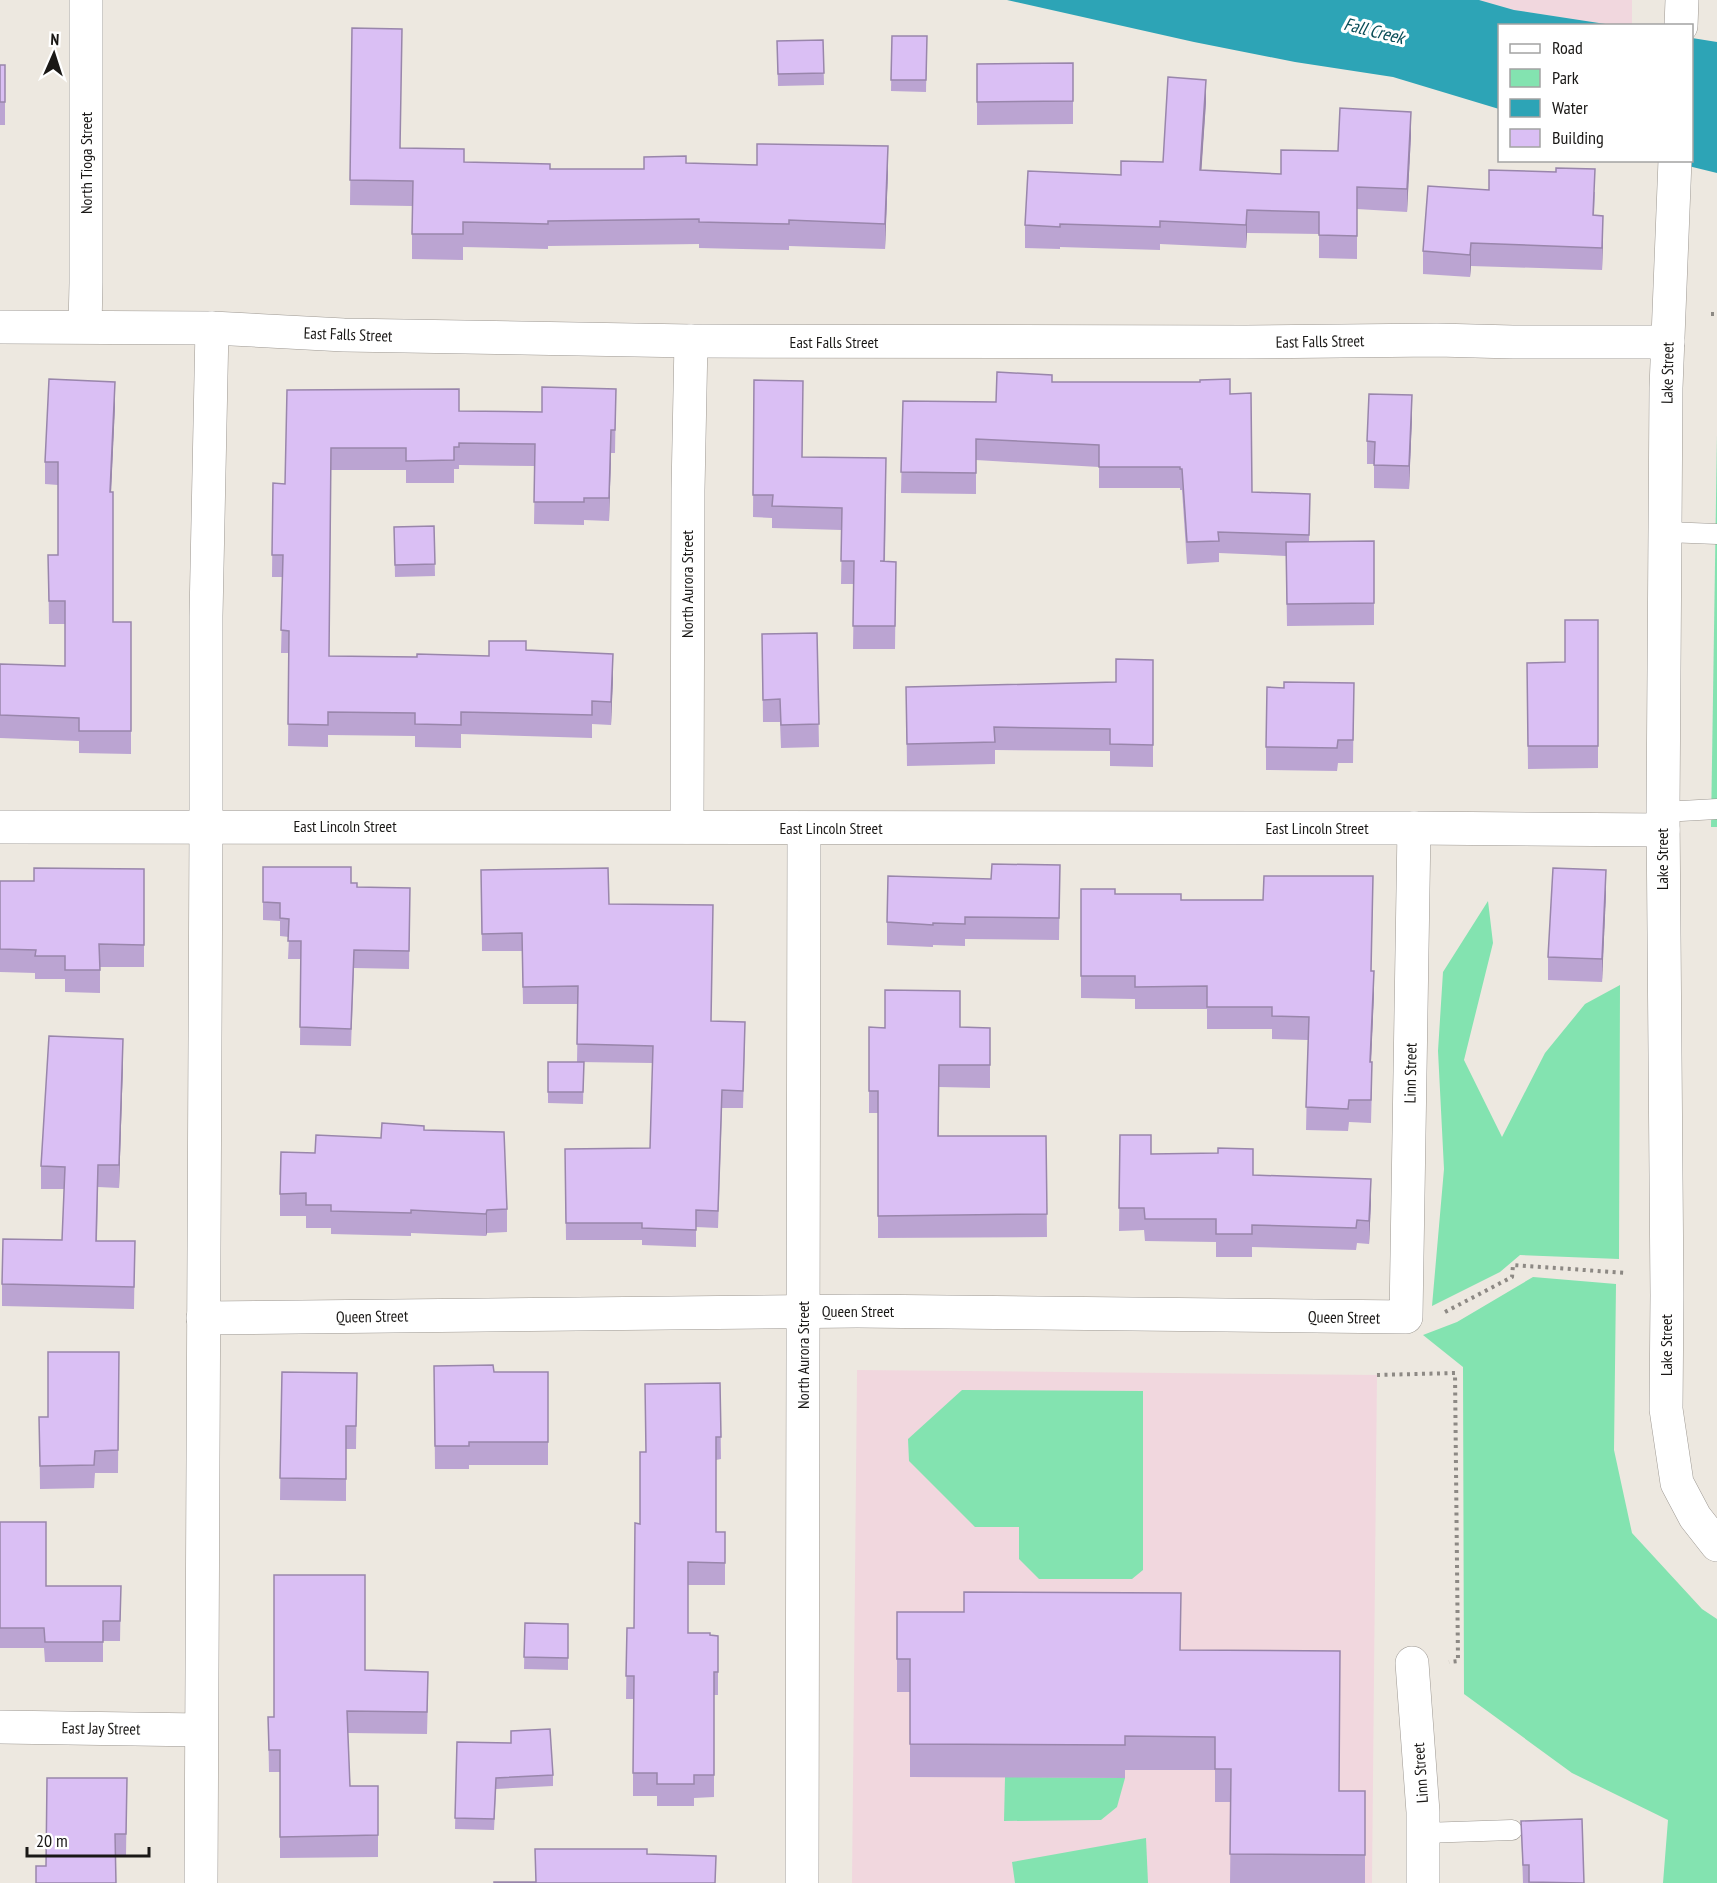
<svg xmlns="http://www.w3.org/2000/svg" width="1717" height="1883" font-family="'PT Sans Narrow',sans-serif">
<rect width="100%" height="100%" fill="#ede8e0"/>
<g fill="#f1d7de">
<polygon points="1479,0 1632,0 1632,25 1612,25 1514,10"/>
<polygon points="857,1370 1377,1375 1372,1883 852,1883"/>
</g>
<g fill="#83e3b0">
<polygon points="1717,434 1717,827 1711,827"/>
<polygon points="1488,901 1493,943 1464,1060 1502,1137 1545,1053 1585,1004 1620,985 1619,1259 1520,1255 1500,1272 1432,1306 1444,1169 1438,1051 1443,972"/>
<polygon points="1533,1277 1616,1284 1614,1450 1632,1533 1702,1609 1717,1619 1717,1883 1663,1883 1668,1820 1572,1773 1464,1694 1463,1367 1423,1335 1457,1322"/>
<polygon points="962,1390 1143,1391 1143,1570 1132,1579 1039,1579 1019,1559 1019,1527 975,1527 909,1461 908,1439"/>
<polygon points="1005,1777 1125,1778 1117,1807 1101,1820 1004,1821"/>
<polygon points="1146,1838 1148,1883 1015,1883 1012,1862"/>
</g>
<g fill="#2da4b6">
<polygon points="1007,0 1479,0 1514,10 1612,25 1500,26 1499,109 1393,77 1295,62 1194,42"/>
<polygon points="1692,38 1717,42 1717,173 1668,161 1692,160"/>
</g>
<g fill="none" stroke-linecap="round" stroke-linejoin="round">
<defs>
<g id="service">
<polyline points="1666,532 1717,534"/>
<polyline points="1663,812 1717,809"/>
<polyline points="1423,1833 1512,1830"/>
</g>
<g id="minor">
<polyline points="85,326 86,283 86,0"/>
<polyline points="0,327 212,328 344,335 691,341 1246,342 1437,340 1513,342 1668,342"/>
<polyline points="687,827 688,490 691,341"/>
<polyline points="206,828 206,616 212,328"/>
<polyline points="203,1318 857,1311 1406,1317 1414,828"/>
<polyline points="1412,1663 1423,1812 1423,1883"/>
<polyline points="0,1727 201,1730"/>
</g>
<g id="tertiary">
<polyline points="1681,26 1682,0"/>
<polyline points="1675,160 1666,388 1663,812 1667,1295 1666,1409 1677,1483 1695,1517 1717,1545"/>
<polyline points="0,827 1414,828 1663,830"/>
<polyline points="201,1883 206,828"/>
<polyline points="802,1883 804,828"/>
</g>
</defs>
<use href="#service" stroke="#9d9892" stroke-width="21"/>
<use href="#minor" stroke="#9d9892" stroke-width="34"/>
<use href="#tertiary" stroke="#9d9892" stroke-width="34"/>
<g stroke="#8d8984" stroke-width="4" stroke-dasharray="3 4.5" stroke-linecap="butt">
<polyline points="1711,314 1717,314"/>
<polyline points="1445,1312 1512,1277 1513,1265 1627,1273"/>
<polyline points="1377,1375 1455,1373 1458,1661 1449,1662"/>
</g>
<use href="#service" stroke="#fff" stroke-width="20"/>
<use href="#minor" stroke="#fff" stroke-width="33"/>
<use href="#tertiary" stroke="#fff" stroke-width="33"/>
</g>
<g fill="#bba4d2">
<polygon points="352,28 401,148 464,162 550,169 644,169 686,163 888,171 885,249 789,246 789,250 699,248 699,244 548,246 548,249 463,247 463,260 412,259 412,206 350,205"/>
<polygon points="892,36 927,36 926,92 891,91"/>
<polygon points="823,40 824,85 778,86 777,41"/>
<polygon points="1073,63 1073,124 977,125 977,64"/>
<rect x="0" y="65" width="5" height="60"/>
<polygon points="1206,102 1201,170 1281,174 1338,151 1411,135 1407,212 1357,209 1357,259 1319,258 1319,234 1247,233 1246,248 1160,244 1160,250 1060,247 1060,249 1025,248 1025,225 1121,175 1163,162"/>
<polygon points="1489,190 1595,192 1594,215 1603,238 1602,270 1471,266 1470,277 1423,274 1423,251"/>
<polygon points="754,380 802,457 886,480 885,562 896,562 895,649 853,649 854,584 841,584 842,530 772,528 772,518 753,517"/>
<polygon points="1052,382 1230,394 1252,492 1310,515 1309,541 1374,541 1374,625 1287,626 1286,556 1219,553 1219,562 1187,564 1182,490 1180,490 1180,488 1099,488 1099,467 976,460 976,494 901,493 903,401 996,402"/>
<polygon points="616,389 615,453 611,453 609,521 584,520 584,525 534,524 535,466 459,465 459,469 454,469 454,483 406,483 406,470 331,470 329,656 417,657 489,656 526,650 613,677 611,725 592,724 592,738 461,734 461,748 415,747 415,736 328,735 328,747 288,746 289,653 281,653 283,577 272,577 273,483 285,484 287,390 459,411 542,412"/>
<polygon points="115,405 111,492 113,622 131,622 131,754 79,753 79,741 0,738 0,664 65,666 65,624 49,624 48,555 58,555 58,485 45,484 45,462"/>
<polygon points="1412,417 1409,489 1374,488 1374,464 1367,464 1367,441"/>
<polygon points="434,526 435,576 395,577 394,527"/>
<polygon points="1598,620 1598,768 1528,769 1527,663 1565,662"/>
<polygon points="817,633 819,747 781,748 780,722 763,722 762,634"/>
<polygon points="1153,660 1153,767 1110,766 1110,751 995,750 995,764 907,766 906,687 1116,682"/>
<polygon points="1354,683 1353,763 1338,763 1337,771 1266,770 1266,747 1284,688"/>
<polygon points="1060,865 1059,940 965,939 965,946 933,945 933,947 887,945 887,922 991,879"/>
<polygon points="263,867 351,883 357,887 410,888 409,969 354,968 351,1046 300,1045 301,959 288,959 289,937 280,936 280,921 263,920"/>
<polygon points="144,869 144,967 100,967 100,993 65,992 65,979 35,979 35,973 0,972 0,881 34,881"/>
<polygon points="481,870 609,904 711,1021 745,1039 743,1108 722,1108 718,1228 696,1227 696,1247 642,1245 642,1240 566,1240 565,1149 650,1148 653,1063 577,1062 578,1004 523,1004 522,951 482,951"/>
<polygon points="1081,889 1115,894 1181,900 1373,899 1371,971 1374,993 1371,1062 1372,1085 1371,1123 1349,1122 1348,1131 1306,1130 1308,1040 1272,1039 1272,1029 1207,1029 1207,1009 1135,1009 1135,999 1081,998"/>
<polygon points="1606,893 1602,982 1548,980 1548,957"/>
<polygon points="869,1027 990,1028 990,1088 939,1087 939,1136 1046,1136 1047,1237 878,1238 878,1113 869,1113"/>
<polygon points="123,1062 119,1188 98,1187 97,1241 135,1241 134,1309 2,1306 2,1284 62,1240 64,1189 41,1189 41,1166"/>
<polygon points="548,1062 584,1062 583,1104 548,1103"/>
<polygon points="424,1130 507,1209 507,1232 487,1233 486,1236 411,1233 411,1236 331,1234 331,1228 306,1228 306,1216 280,1216 280,1194 315,1153 381,1138"/>
<polygon points="1120,1135 1151,1154 1371,1202 1369,1244 1357,1243 1356,1250 1252,1247 1252,1257 1216,1257 1216,1242 1145,1241 1144,1230 1119,1231"/>
<polygon points="119,1352 118,1473 95,1473 94,1488 40,1489 39,1417 48,1417"/>
<polygon points="434,1366 494,1372 548,1372 548,1465 469,1465 469,1469 435,1469"/>
<polygon points="282,1372 357,1373 356,1449 346,1449 346,1501 280,1500"/>
<polygon points="720,1383 721,1459 716,1460 716,1532 725,1532 725,1585 688,1585 688,1633 718,1636 718,1695 714,1695 714,1797 694,1798 694,1806 657,1806 657,1796 633,1796 633,1699 626,1699 627,1628 634,1628 640,1524 646,1452"/>
<polygon points="0,1522 46,1586 121,1586 120,1641 103,1641 103,1662 45,1662 44,1648 0,1648"/>
<polygon points="897,1612 1181,1650 1339,1791 1365,1791 1365,1883 1230,1883 1231,1802 1215,1802 1215,1770 1125,1770 1125,1778 910,1777 910,1692 897,1692"/>
<polygon points="525,1623 568,1624 568,1670 524,1669"/>
<polygon points="365,1670 428,1694 427,1734 348,1733 350,1786 378,1786 378,1857 280,1858 280,1772 269,1772 268,1717 274,1717"/>
<polygon points="511,1731 553,1775 553,1786 496,1789 494,1830 455,1829 457,1742 511,1743"/>
<polygon points="127,1778 126,1857 115,1857 46,1866"/>
<polygon points="1521,1821 1584,1883 1523,1883"/>
</g>
<g fill="#9986ab">
<polygon points="1206,80 1206,102 1200,192 1200,170"/>
<polygon points="1411,112 1411,135 1407,212 1407,189"/>
<polygon points="888,146 888,171 885,249 885,224"/>
<polygon points="1247,210 1247,233 1246,248 1246,225"/>
<polygon points="1603,216 1603,238 1602,270 1602,248"/>
<polygon points="1471,243 1471,266 1470,277 1470,255"/>
<polygon points="115,382 115,405 110,515 110,492"/>
<polygon points="1412,395 1412,417 1409,489 1409,466"/>
<polygon points="611,430 611,453 609,521 609,498"/>
<polygon points="613,654 613,677 611,725 611,702"/>
<polygon points="1606,870 1606,893 1602,982 1602,959"/>
<polygon points="1374,971 1374,993 1370,1085 1370,1062"/>
<polygon points="123,1039 123,1062 119,1188 119,1165"/>
<polygon points="1371,1179 1371,1202 1369,1244 1369,1221"/>
<polygon points="487,1210 487,1233 486,1236 486,1214"/>
</g>
<g fill="#dabff4" stroke="#9986ab" stroke-width="1.5">
<polygon points="352,28 402,29 400,148 464,149 464,162 550,164 550,169 644,169 644,157 686,156 686,163 757,165 757,144 888,146 885,224 789,220 789,224 699,222 699,219 548,221 548,224 463,222 463,234 412,234 413,181 350,180"/>
<polygon points="892,36 927,36 926,80 891,80"/>
<polygon points="823,40 824,73 778,74 777,41"/>
<polygon points="1073,63 1073,101 977,102 977,64"/>
<rect x="0" y="65" width="5" height="37"/>
<polygon points="1168,77 1206,80 1200,170 1281,174 1281,150 1338,151 1340,108 1411,112 1407,189 1357,187 1357,236 1319,235 1319,212 1247,210 1246,225 1160,221 1160,227 1060,224 1060,227 1025,225 1028,171 1121,175 1121,161 1163,162"/>
<polygon points="1556,168 1595,169 1593,215 1603,216 1602,248 1471,243 1470,255 1423,251 1428,186 1489,190 1489,170 1556,172"/>
<polygon points="997,372 1052,375 1052,382 1200,382 1200,380 1230,379 1230,394 1251,393 1252,492 1310,494 1309,535 1218,532 1219,541 1187,542 1182,469 1180,469 1180,467 1099,467 1099,445 976,439 976,473 901,472 903,401 996,402"/>
<polygon points="49,379 115,382 110,492 113,492 113,622 131,622 131,731 79,731 79,718 0,715 0,664 65,666 65,601 49,601 48,555 58,555 58,462 45,462"/>
<polygon points="754,380 803,381 802,457 886,458 884,561 880,561 896,562 895,626 853,626 854,561 841,561 842,508 772,506 773,495 753,495"/>
<polygon points="542,387 616,389 615,430 611,430 609,498 584,498 584,502 534,502 535,444 459,443 459,447 454,447 454,460 406,461 406,448 331,448 329,656 417,657 417,654 489,656 489,641 526,641 526,650 613,654 611,702 592,701 592,715 461,712 461,725 415,724 415,713 328,712 328,725 288,724 289,631 281,630 283,555 272,555 273,483 285,484 287,390 459,389 459,411 542,412"/>
<polygon points="1369,394 1412,395 1409,466 1374,465 1375,442 1367,441"/>
<polygon points="434,526 435,564 395,565 394,527"/>
<polygon points="1374,541 1374,603 1287,604 1286,542"/>
<polygon points="1565,620 1598,620 1598,746 1528,746 1527,663 1565,662"/>
<polygon points="817,633 819,724 781,725 780,699 763,700 762,634"/>
<polygon points="1116,659 1153,660 1153,745 1110,744 1110,729 994,727 995,742 907,744 906,687 1116,682"/>
<polygon points="1284,682 1354,683 1353,740 1338,740 1337,748 1266,747 1267,687 1284,688"/>
<polygon points="992,864 1060,865 1059,918 965,917 965,924 933,923 933,925 887,922 888,876 991,879"/>
<polygon points="263,867 351,867 351,883 357,883 357,887 410,888 409,951 354,950 351,1029 300,1027 301,941 288,941 289,919 280,918 280,903 263,902"/>
<polygon points="34,868 144,869 144,945 99,944 100,970 65,970 65,956 35,956 36,950 0,949 0,881 34,881"/>
<polygon points="608,868 609,904 713,905 711,1021 745,1022 743,1091 722,1090 718,1211 696,1210 696,1230 642,1228 642,1223 566,1223 565,1149 650,1148 653,1046 577,1044 578,986 523,987 522,933 482,934 481,870"/>
<polygon points="1553,868 1606,870 1602,959 1548,957"/>
<polygon points="1264,876 1373,876 1371,971 1374,971 1370,1062 1372,1062 1371,1100 1349,1100 1348,1109 1306,1107 1309,1017 1272,1016 1272,1007 1207,1007 1207,986 1135,987 1135,976 1081,976 1081,889 1115,889 1115,894 1181,894 1181,900 1263,900"/>
<polygon points="885,990 960,991 960,1027 990,1028 990,1065 939,1065 938,1136 1046,1136 1047,1214 878,1216 878,1091 869,1091 869,1027 885,1028"/>
<polygon points="49,1036 123,1039 119,1165 98,1165 96,1241 135,1241 134,1287 2,1284 3,1239 62,1240 65,1167 41,1166"/>
<polygon points="548,1062 584,1062 583,1092 548,1092"/>
<polygon points="382,1123 424,1126 424,1130 504,1132 507,1209 487,1210 486,1214 411,1210 411,1213 331,1211 331,1205 306,1205 306,1193 280,1194 281,1152 315,1153 316,1135 381,1138"/>
<polygon points="1120,1135 1151,1135 1151,1154 1218,1153 1218,1148 1253,1149 1253,1175 1371,1179 1369,1221 1357,1220 1356,1228 1252,1225 1252,1234 1216,1234 1216,1219 1145,1219 1144,1208 1119,1208"/>
<polygon points="48,1352 119,1352 118,1450 95,1451 94,1465 40,1466 39,1417 48,1417"/>
<polygon points="493,1365 494,1372 548,1372 548,1442 469,1442 469,1446 435,1446 434,1366"/>
<polygon points="282,1372 357,1373 356,1426 346,1426 346,1479 280,1478"/>
<polygon points="720,1383 721,1437 716,1437 716,1532 725,1532 725,1563 688,1562 688,1633 710,1633 710,1635 718,1636 718,1672 714,1672 714,1775 694,1775 694,1784 657,1784 657,1773 633,1773 634,1676 626,1676 627,1628 634,1628 635,1523 640,1524 640,1452 646,1452 645,1384"/>
<polygon points="0,1522 46,1522 46,1586 121,1586 120,1621 103,1621 103,1642 45,1642 44,1628 0,1628"/>
<polygon points="274,1575 365,1575 365,1670 428,1672 427,1712 347,1711 350,1786 378,1786 378,1835 280,1837 280,1750 269,1750 268,1717 274,1717"/>
<polygon points="964,1592 1181,1593 1180,1650 1340,1651 1339,1791 1365,1791 1365,1855 1230,1854 1231,1769 1215,1769 1215,1737 1125,1736 1125,1745 910,1744 910,1659 897,1659 897,1612 964,1612"/>
<polygon points="525,1623 568,1624 568,1658 524,1657"/>
<polygon points="550,1729 553,1775 496,1778 494,1819 455,1818 457,1742 511,1743 511,1731"/>
<polygon points="47,1778 127,1778 126,1834 115,1834 116,1883 36,1883 36,1866 46,1866"/>
<polygon points="1582,1819 1584,1883 1529,1882 1529,1865 1523,1865 1521,1821"/>
<polygon points="535,1849 647,1849 647,1854 716,1856 715,1883 494,1883 494,1882 536,1882"/>
</g>
<g text-anchor="middle" stroke-width="6" stroke-linejoin="round" paint-order="stroke">
<g font-size="16" fill="#1a1816" stroke="#fff">
<text transform="translate(86 163) rotate(-90)" y="6">North Tioga Street</text>
<text transform="translate(348 334) rotate(2)" y="6">East Falls Street</text>
<text transform="translate(1320 341) rotate(-1)" y="6">East Falls Street</text>
<text x="834" y="348">East Falls Street</text>
<text transform="translate(1667 373) rotate(-89)" y="6">Lake Street</text>
<text transform="translate(687 584) rotate(-90)" y="6">North Aurora Street</text>
<text x="345" y="832">East Lincoln Street</text>
<text x="831" y="834">East Lincoln Street</text>
<text x="1317" y="834">East Lincoln Street</text>
<text transform="translate(1662 859) rotate(-90)" y="6">Lake Street</text>
<text transform="translate(1410 1073) rotate(-89)" y="6">Linn Street</text>
<text x="858" y="1317">Queen Street</text>
<text transform="translate(372 1316) rotate(-1)" y="6">Queen Street</text>
<text transform="translate(1344 1317) rotate(1)" y="6">Queen Street</text>
<text transform="translate(1666 1345) rotate(-90)" y="6">Lake Street</text>
<text transform="translate(803 1355) rotate(-90)" y="6">North Aurora Street</text>
<text transform="translate(101 1728) rotate(1)" y="6">East Jay Street</text>
<text transform="translate(1420 1773) rotate(-94)" y="6">Linn Street</text>
</g>
<g font-size="18" font-style="italic" fill="#094e58" stroke="#fff">
<text transform="translate(1374 31) rotate(14)" y="6">Fall Creek</text>
</g>
</g>
<rect x="1498" y="24" width="195" height="138" fill="#ffffff" stroke="#a3a3a2" stroke-width="1.5"/>
<rect x="1510" y="44" width="30" height="9" fill="#ffffff" stroke="#a3a3a2" stroke-width="1.5"/>
<text x="1552" y="54" font-size="18" fill="#1a1816">Road</text>
<rect x="1510" y="69" width="30" height="18" fill="#83e3b0" stroke="#a3a3a2" stroke-width="1.5"/>
<text x="1552" y="84" font-size="18" fill="#1a1816">Park</text>
<rect x="1510" y="99" width="30" height="18" fill="#2da4b6" stroke="#a3a3a2" stroke-width="1.5"/>
<text x="1552" y="114" font-size="18" fill="#1a1816">Water</text>
<rect x="1510" y="129" width="30" height="18" fill="#dabff4" stroke="#a3a3a2" stroke-width="1.5"/>
<text x="1552" y="144" font-size="18" fill="#1a1816">Building</text>
<g transform="translate(54 54) rotate(3)" stroke="#ffffff" stroke-width="4.5" paint-order="stroke">
<path d="M0-4.5L10 22L0 15L-10 22Z" fill="#1a1816"/>
<text y="-9" font-size="16" font-weight="bold" text-anchor="middle" fill="#1a1816">N</text>
</g>
<path d="M27 1847v9h122v-9" fill="none" stroke="#1a1816" stroke-width="3"/>
<text x="36" y="1847" font-size="18" fill="#1a1816" stroke="#ffffff" stroke-width="4.5" paint-order="stroke">20 m</text>
</svg>
